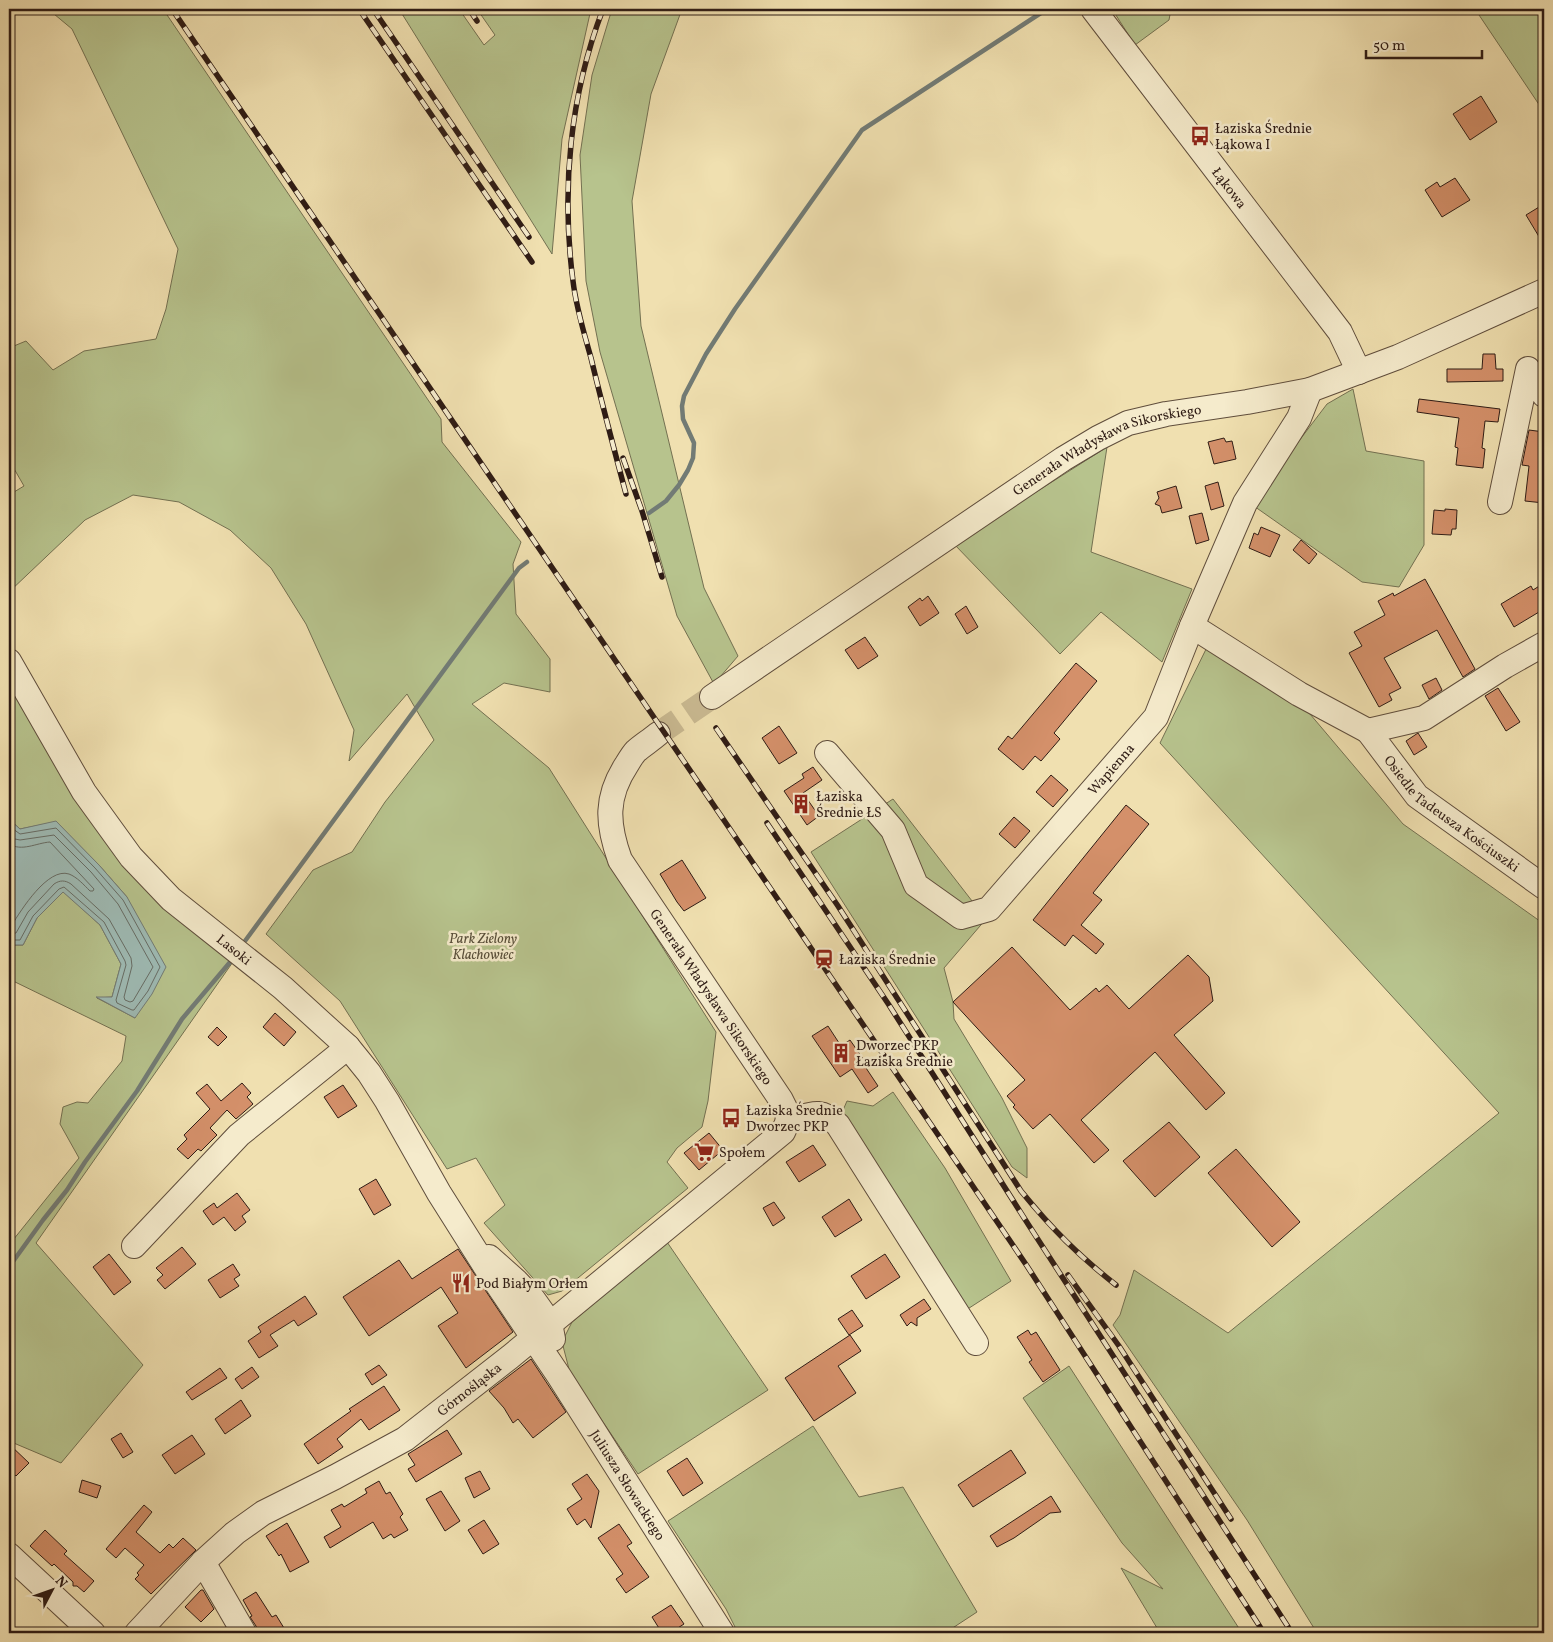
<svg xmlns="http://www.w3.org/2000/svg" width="1553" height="1642" font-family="Vollkorn,serif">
<rect width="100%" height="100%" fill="#f0e0b0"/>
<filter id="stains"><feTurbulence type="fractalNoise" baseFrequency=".004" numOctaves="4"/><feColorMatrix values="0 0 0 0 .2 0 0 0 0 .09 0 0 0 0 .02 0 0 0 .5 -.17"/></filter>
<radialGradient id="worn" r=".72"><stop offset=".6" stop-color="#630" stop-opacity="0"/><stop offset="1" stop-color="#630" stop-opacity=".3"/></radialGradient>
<g fill="#b7c38d" stroke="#737051">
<polygon points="48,9 163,9 441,419 442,442 521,542 513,564 516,614 550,659 550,692 504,683 472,704 549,768 716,1032 708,1101 702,1127 677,1148 667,1162 688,1188 562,1291 548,1295 484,1223 505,1205 476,1158 447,1169 340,1001 266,934 313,870 352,852 385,802 434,740 407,694 349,761 354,730 306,624 271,568 230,530 179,502 133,495 85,520 9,592 9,495 24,486 9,460 9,348 26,341 53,370 84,351 156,339 166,309 178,249 72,29"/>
<polygon points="399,9 459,9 484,45 495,35 477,9 591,9 562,139 552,254"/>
<polygon points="612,9 682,9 651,94 632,201 641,326 704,588 738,656 714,684 677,616 600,352 586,281 580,155 592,75"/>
<polygon points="1112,9 1171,9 1169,20 1135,45"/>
<polygon points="1475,9 1544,9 1544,112"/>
<polygon points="1353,389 1366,451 1424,461 1424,545 1399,587 1362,582 1251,504 1327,404"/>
<polygon points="1107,447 1091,552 1192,589 1162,662 1101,612 1060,654 954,544"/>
<polygon points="1211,639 1310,714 1403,824 1544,924 1544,1633 1317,1633 1247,1520 1113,1325 1120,1315 1134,1270 1228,1333 1499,1113 1160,743"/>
<polygon points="9,680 83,798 235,959 36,1243 143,1365 61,1463 9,1441 9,1245 79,1158 60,1124 63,1107 77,1102 88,1103 122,1061 126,1036 9,979 9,945 23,945 37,918 63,891 100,925 121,964 112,997 97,998 135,1018 127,897 99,865 56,822 20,829 9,819"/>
<polygon points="893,799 986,919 944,968 953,1002 954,1019 1002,1098 1027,1148 1027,1178 1012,1167 811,852"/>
<polygon points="893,1092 945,1168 1011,1281 963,1312 840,1117 847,1101 873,1106"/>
<polygon points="667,1242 768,1390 638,1474 570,1373 562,1342 572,1322"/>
<polygon points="1069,1366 1242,1633 1160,1633 1121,1568 1163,1589 1122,1543 1023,1398"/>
<polygon points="813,1426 859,1497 903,1487 977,1612 945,1633 738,1633 726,1609 668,1521"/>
</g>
<polygon fill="#9ebbb5" stroke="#727b75" points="9,819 20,829 56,821 99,865 127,897 166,967 152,994 135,1018 96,997 112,997 121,964 100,925 63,892 37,918 23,945 9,945"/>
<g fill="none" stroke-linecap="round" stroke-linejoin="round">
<g stroke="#666c65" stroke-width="1">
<polyline points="9,826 20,834 56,828 95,868 123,900 160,967 148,991 134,1010 132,1010 117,1003 116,1000 126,965 125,961 104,922 64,887 59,889 33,916 20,940 9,940"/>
<path d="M9 834 15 839 20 840 54 835 91 872 118 904 153 967 133 1001 130 1002 125 1000 124 997 132 966 131 958 109 919 71 884C65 880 60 880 54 884L28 912 16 933 9 934"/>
<path d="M9 844C22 852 36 843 50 842L94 889 93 891H90C84 885 77 877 69 874 48 867 21 910 12 925L9 927"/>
</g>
<g stroke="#727b75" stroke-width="4.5">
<polyline points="649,513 666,501 679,485 688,470 693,458 694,443 683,419 682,406 684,396 706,354 735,309 862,130 1047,9"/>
<polyline points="245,941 519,568 527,562"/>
<polyline points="9,1267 43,1220 67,1190 85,1162 137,1091 182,1019 231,961"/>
</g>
</g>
<g fill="#d4906a" stroke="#2f1c15">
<polygon points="1481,96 1497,122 1470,140 1453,114"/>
<polygon points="1455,178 1470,200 1442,217 1425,190 1437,182 1440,187"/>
<polygon points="1544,204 1544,245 1526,215"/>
<polygon points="1483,354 1495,354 1496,369 1503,369 1503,381 1447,382 1447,369 1482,369"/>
<polygon points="1419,399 1500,409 1498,422 1485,421 1482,448 1485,449 1483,468 1456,465 1458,448 1455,447 1459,418 1417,412"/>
<polygon points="1529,430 1544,432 1544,503 1525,501 1529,466 1522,465"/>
<polygon points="1224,438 1226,442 1232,441 1236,459 1214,464 1208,442"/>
<polygon points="1218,482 1224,506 1211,510 1205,486"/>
<polygon points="1176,486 1182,508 1162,513 1160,506 1155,504 1159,498 1157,492"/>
<polygon points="1445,509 1457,510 1456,529 1452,529 1451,535 1432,534 1434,510 1445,511"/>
<polygon points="1202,513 1209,540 1196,544 1189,516"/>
<polygon points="1261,527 1280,535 1270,557 1249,548 1254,533 1258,535"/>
<polygon points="1301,540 1317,554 1309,564 1293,550"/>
<polygon points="1425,579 1475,669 1463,677 1437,630 1384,658 1401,688 1389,694 1392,700 1379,707 1349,653 1362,646 1354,632 1385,615 1378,601 1393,593 1394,596"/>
<polygon points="1544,583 1544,609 1514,627 1501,604 1531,586 1533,590"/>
<polygon points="928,596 939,613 920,626 908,607 920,598 922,601"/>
<polygon points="966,606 978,627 967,634 955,614"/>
<polygon points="865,637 878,656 858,669 845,650"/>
<polygon points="1076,663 1097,681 1054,733 1060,739 1041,761 1035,756 1023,770 998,749 1008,736 1012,739"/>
<polygon points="1436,678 1442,690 1429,699 1422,685"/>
<polygon points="1498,688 1520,722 1506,731 1485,696"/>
<polygon points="779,726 797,753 779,764 762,738"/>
<polygon points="1418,733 1427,747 1414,755 1406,741"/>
<polygon points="813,767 822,780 803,793 819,816 807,825 784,791 804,778 802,774"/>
<polygon points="1051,775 1068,790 1053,807 1036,792"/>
<polygon points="1126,805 1149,824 1093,893 1102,900 1081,925 1104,944 1096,954 1073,935 1065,946 1033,920"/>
<polygon points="1014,817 1030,831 1015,848 999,834"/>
<polygon points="682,860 706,898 684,911 677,902 660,874"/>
<polygon points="1012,947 1070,1010 1096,988 1099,992 1107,985 1129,1009 1188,955 1209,977 1213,1001 1174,1035 1225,1093 1206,1110 1155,1052 1081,1120 1109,1150 1094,1163 1050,1114 1033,1129 1013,1107 1015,1105 1007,1096 1025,1080 953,1002"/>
<polygon points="275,1013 296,1032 284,1046 263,1027"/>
<polygon points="828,1026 841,1046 850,1040 864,1060 866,1068 878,1086 868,1093 852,1069 840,1077 812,1036"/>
<polygon points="217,1027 227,1037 218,1046 208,1037"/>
<polygon points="242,1083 251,1093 247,1097 253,1104 236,1119 227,1110 210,1128 217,1135 201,1151 198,1149 188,1159 177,1149 187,1139 184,1135 210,1109 196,1093 207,1084 221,1101"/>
<polygon points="343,1085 357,1106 338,1118 324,1097"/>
<polygon points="1169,1122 1200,1157 1155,1197 1123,1161"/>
<polygon points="709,1133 723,1150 699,1170 684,1153"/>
<polygon points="813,1145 826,1165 799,1182 786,1162"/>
<polygon points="1236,1149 1300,1222 1272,1247 1208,1173"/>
<polygon points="376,1179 391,1205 374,1215 359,1189"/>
<polygon points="237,1193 250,1210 242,1216 246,1222 235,1231 224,1217 213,1225 203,1211 214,1203 217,1208"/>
<polygon points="849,1199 862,1220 835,1237 822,1217"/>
<polygon points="774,1202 785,1218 773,1226 763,1208"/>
<polygon points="182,1247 196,1264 165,1289 157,1280 163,1275 156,1268"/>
<polygon points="458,1249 513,1332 466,1368 438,1326 458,1313 441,1287 369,1336 343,1297 399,1260 412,1279"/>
<polygon points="109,1254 131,1282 114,1295 93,1267"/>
<polygon points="885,1254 900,1277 866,1299 851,1276"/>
<polygon points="233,1264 240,1275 234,1279 239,1286 220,1298 208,1280"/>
<polygon points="305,1296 317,1314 298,1326 294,1320 270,1335 278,1346 259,1358 248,1341 261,1332 258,1327"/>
<polygon points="924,1299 931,1309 917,1318 917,1326 911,1322 907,1326 900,1315"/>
<polygon points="852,1310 863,1326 849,1335 838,1319"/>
<polygon points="1028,1330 1031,1335 1036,1332 1060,1370 1043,1382 1029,1362 1032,1360 1017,1337"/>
<polygon points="850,1335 861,1351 838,1366 856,1393 814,1421 785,1378"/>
<polygon points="531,1359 566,1412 533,1438 518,1419 513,1423 504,1408 489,1391"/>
<polygon points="379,1365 387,1375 372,1385 365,1374"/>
<polygon points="252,1367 259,1377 242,1389 235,1379"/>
<polygon points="220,1368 227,1378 192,1400 186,1392"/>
<polygon points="384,1386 400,1410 369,1430 361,1419 337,1439 343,1447 318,1464 304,1444 351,1411 349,1409"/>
<polygon points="241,1400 251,1416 225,1434 215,1419"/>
<polygon points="447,1430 462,1454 416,1482 408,1469 415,1465 408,1454"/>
<polygon points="121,1433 133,1452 123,1458 111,1439"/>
<polygon points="192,1435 205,1454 175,1474 162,1455"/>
<polygon points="9,1444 29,1463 16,1476 9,1470"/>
<polygon points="1011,1450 1026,1473 973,1507 958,1485"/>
<polygon points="687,1458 703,1483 683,1496 667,1471"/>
<polygon points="480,1471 490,1489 474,1498 465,1478"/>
<polygon points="587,1474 599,1491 591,1528 585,1519 577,1525 567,1509 582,1499 572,1484"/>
<polygon points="82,1480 101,1486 97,1498 79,1492"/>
<polygon points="379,1481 386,1494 390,1492 403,1514 400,1517 408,1530 394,1538 391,1534 383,1539 373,1522 330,1548 324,1537 341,1527 331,1510 342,1504 344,1507 367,1493 365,1489"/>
<polygon points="441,1491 460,1521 445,1531 426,1499"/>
<polygon points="1051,1496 1061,1512 1050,1513 1014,1538 997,1547 990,1536"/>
<polygon points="144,1505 152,1512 136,1532 160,1553 169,1544 173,1548 183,1538 196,1550 151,1594 135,1579 139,1575 137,1573 144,1565 125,1548 116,1558 106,1549"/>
<polygon points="484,1520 499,1544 483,1554 468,1530"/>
<polygon points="287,1523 309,1562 290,1572 281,1554 279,1556 266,1536"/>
<polygon points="619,1524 632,1543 627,1546 649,1577 626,1593 616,1579 623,1574 598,1538"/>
<polygon points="45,1530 67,1551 64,1554 94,1581 84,1592 77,1586 73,1586 73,1582 54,1564 52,1566 30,1546"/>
<polygon points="201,1590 203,1590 214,1609 201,1622 185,1607"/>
<polygon points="256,1592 272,1617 276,1615 287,1633 258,1633 256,1626 250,1617 252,1616 243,1600"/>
<polygon points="671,1605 684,1624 670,1633 662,1633 652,1617"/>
</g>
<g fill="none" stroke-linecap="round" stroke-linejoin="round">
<polyline stroke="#c9b991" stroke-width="24" stroke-dasharray="24 12" stroke-linecap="butt" points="658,734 712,697"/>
<defs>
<g id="minor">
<path id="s1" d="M1093 9 1340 332 1359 372"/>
<polyline points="1500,502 1528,369 1544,395"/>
<polyline points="1192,626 1299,694 1368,731 1424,718 1505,666 1544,644"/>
<path id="s2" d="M9 661 84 792 131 857 171 899 283 988 348 1047 369 1073 387 1101 439 1193 485 1266 559 1376 722 1633"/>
<path id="s3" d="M712 697 1063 459 1098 438 1128 423 1166 414 1247 402 1310 390 1398 357 1544 291"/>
<path id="s4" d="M1368 731 1417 796 1544 887"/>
<path id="s5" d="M658 734C651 740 643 745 636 751 633 754 630 759 627 764 605 797 607 824 620 860L781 1100 787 1112 788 1121"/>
<path id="s6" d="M827 753 893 830 916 885 961 917 989 909 1156 717 1192 626 1245 503 1299 418 1310 390"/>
<path d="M788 1121C810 1115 820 1107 838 1125L976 1343"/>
<polyline points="134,1246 239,1135 348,1047"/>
<polyline points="489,1257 516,1281 533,1299 550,1323 553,1339"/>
<polyline points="9,1555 93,1633"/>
<polyline points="203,1562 244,1633"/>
<path id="s7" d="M137 1633 203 1562 235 1533 263 1513 335 1477 405 1439 510 1357 783 1132 788 1121"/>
</g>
</defs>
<use href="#minor" stroke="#5f4d3c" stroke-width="26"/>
<use href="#minor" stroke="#f5ebcc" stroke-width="24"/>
<defs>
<g id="rail">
<polyline points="172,9 964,1173 1027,1266 1264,1633"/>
<polyline points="359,9 532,262"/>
<polyline points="373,9 529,237"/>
<polyline points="469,9 477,21"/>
<path d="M603 9C570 95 561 189 573 281 576 307 584 333 591 358 602 404 614 449 626 494"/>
<polyline points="623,458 642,511 662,577"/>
<path d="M716 728 838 906 1021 1191C1052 1229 1078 1255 1116 1285"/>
<polyline points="767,823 889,1005 1028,1224 1292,1633"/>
<polyline points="1068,1275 1119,1346 1231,1519"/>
</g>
</defs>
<use href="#rail" stroke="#2f1c15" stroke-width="5.5"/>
<use href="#rail" stroke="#f5ebcc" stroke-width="4" stroke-dasharray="11" stroke-linecap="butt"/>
</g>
<defs>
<symbol id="bus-bare" viewBox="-9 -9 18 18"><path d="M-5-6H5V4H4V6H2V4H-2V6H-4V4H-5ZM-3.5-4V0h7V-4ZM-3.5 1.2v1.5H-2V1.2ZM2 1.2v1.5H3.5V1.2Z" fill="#8f2418" stroke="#f5ebcc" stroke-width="2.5" paint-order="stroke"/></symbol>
<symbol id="building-bare" viewBox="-9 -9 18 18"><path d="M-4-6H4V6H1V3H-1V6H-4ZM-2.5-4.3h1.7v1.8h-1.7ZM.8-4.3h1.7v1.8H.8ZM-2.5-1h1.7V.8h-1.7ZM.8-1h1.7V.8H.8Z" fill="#8f2418" stroke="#f5ebcc" stroke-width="2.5" paint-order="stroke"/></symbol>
<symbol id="station-bare" viewBox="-9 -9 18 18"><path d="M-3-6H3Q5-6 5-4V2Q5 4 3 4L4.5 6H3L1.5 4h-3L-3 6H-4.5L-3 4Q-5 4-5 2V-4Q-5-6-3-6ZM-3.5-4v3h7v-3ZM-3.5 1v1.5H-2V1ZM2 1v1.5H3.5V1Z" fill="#8f2418" stroke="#f5ebcc" stroke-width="2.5" paint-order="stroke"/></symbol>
<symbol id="supermarket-bare" viewBox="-9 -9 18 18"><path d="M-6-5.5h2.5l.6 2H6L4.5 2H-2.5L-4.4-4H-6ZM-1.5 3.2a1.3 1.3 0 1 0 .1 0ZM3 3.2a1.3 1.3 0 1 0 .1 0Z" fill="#8f2418" stroke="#f5ebcc" stroke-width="2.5" paint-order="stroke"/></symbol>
<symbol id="restaurant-bare" viewBox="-9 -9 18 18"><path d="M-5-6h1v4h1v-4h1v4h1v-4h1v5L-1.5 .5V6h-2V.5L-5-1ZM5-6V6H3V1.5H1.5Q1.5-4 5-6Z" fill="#8f2418" stroke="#f5ebcc" stroke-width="2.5" paint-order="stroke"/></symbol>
</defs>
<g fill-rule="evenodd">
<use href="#bus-bare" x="1186" y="122" width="28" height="28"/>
<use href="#building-bare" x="787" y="790" width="28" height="28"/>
<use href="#station-bare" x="810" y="945" width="28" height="28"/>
<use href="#building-bare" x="827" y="1039" width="28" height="28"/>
<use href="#bus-bare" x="717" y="1104" width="28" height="28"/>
<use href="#supermarket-bare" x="690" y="1138" width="28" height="28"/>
<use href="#restaurant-bare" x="447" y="1269" width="28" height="28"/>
</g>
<g text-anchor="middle" stroke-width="5" stroke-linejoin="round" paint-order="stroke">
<g font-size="14" fill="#2f1c15" stroke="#f5ebcc" text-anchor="start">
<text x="1215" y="133">Łaziska Średnie<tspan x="1215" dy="16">Łąkowa I</tspan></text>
<text x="816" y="801">Łaziska<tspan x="816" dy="16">Średnie ŁS</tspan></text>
<text x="839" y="964">Łaziska Średnie</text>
<text x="856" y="1050">Dworzec PKP<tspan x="856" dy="16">Łaziska Średnie</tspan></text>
<text x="746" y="1115">Łaziska Średnie<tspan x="746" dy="16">Dworzec PKP</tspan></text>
<text x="719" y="1157">Społem</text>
<text x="476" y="1288">Pod Białym Orłem</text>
</g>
<g font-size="14" fill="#2f1c15" stroke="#f5ebcc">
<text dy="5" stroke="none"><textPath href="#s1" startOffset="225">Łąkowa</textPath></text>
<text dy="5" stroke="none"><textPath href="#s3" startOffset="469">Generała Władysława Sikorskiego</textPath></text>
<text dy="5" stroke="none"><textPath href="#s6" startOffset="431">Wapienna</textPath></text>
<text dy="5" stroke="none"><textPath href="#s4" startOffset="119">Osiedle Tadeusza Kościuszki</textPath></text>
<text dy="5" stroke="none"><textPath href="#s2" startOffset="370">Lasoki</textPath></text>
<text dy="5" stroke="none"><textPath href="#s5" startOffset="309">Generała Władysława Sikorskiego</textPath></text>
<text dy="5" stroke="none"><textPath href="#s7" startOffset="416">Górnośląska</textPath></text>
<text dy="5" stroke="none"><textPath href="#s2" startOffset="1040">Juliusza Słowackiego</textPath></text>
</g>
<g font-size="14" font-style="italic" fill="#584e39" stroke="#f5ebcc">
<text x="483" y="943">Park Zielony<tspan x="483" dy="16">Klachowiec</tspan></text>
</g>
</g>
<rect width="1553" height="1642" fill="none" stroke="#f0e0b0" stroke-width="30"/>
<rect x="10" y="10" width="1533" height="1622" fill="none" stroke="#2f1c15" stroke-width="2.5"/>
<rect x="15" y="15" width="1523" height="1612" fill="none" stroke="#2f1c15"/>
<g transform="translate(52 1590) rotate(49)" stroke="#f5ebcc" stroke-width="4" paint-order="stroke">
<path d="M0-4L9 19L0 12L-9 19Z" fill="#2f1c15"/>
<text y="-8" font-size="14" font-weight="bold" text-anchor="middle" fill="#2f1c15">N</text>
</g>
<path d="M1366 50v8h116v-8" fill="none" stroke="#2f1c15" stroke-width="2.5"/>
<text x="1373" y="50" font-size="15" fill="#2f1c15" stroke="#f5ebcc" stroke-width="4" paint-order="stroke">50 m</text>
<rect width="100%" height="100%" filter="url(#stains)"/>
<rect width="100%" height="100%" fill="url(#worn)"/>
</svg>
